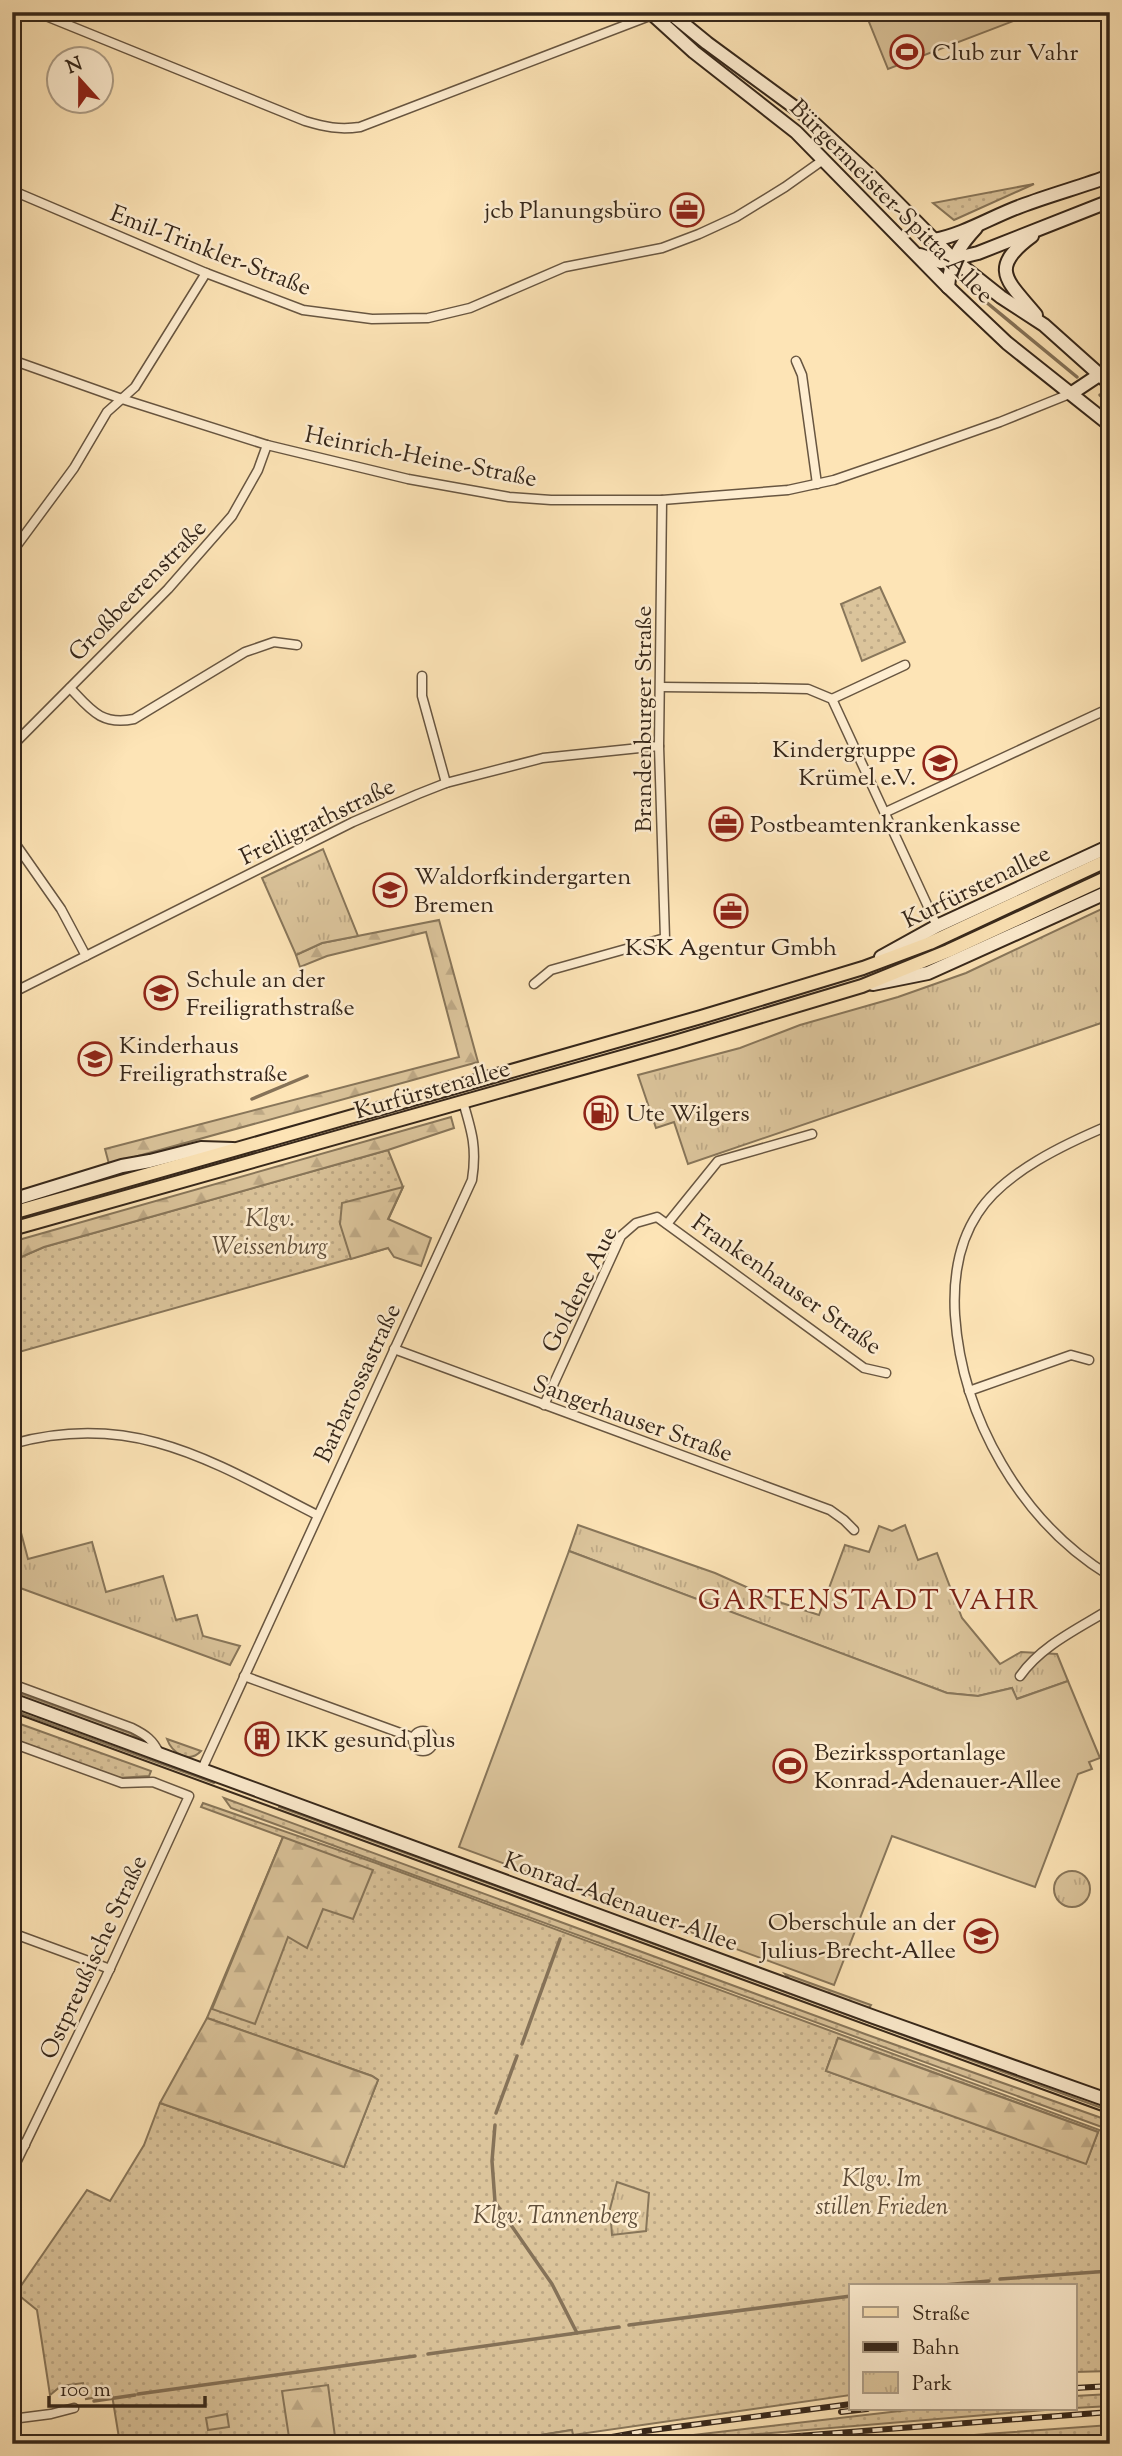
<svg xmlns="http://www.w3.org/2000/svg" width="1122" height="2456" font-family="'Sorts Mill Goudy',serif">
<defs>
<pattern id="grass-dots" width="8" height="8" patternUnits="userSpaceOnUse" patternTransform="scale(1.75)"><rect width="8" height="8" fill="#dbc49b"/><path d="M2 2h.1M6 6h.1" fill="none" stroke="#bda885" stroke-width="1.8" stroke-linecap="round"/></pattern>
<pattern id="forest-firs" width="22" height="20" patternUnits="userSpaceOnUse" patternTransform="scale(1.75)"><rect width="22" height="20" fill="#dbc49b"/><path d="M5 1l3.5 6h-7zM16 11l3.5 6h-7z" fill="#bda885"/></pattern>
<pattern id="park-tufts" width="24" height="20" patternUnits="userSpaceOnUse" patternTransform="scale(1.75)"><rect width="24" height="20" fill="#dbc49b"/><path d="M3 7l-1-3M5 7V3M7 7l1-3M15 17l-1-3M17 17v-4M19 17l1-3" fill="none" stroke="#bda885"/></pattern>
</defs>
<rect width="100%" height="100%" fill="#fde4b6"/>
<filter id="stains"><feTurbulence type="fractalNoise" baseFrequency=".00286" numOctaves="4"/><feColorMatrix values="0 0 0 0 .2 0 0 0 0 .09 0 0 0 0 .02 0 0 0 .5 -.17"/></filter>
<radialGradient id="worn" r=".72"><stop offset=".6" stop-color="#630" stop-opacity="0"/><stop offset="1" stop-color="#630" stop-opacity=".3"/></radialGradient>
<g fill="url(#grass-dots)" stroke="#88765a" stroke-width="2" fill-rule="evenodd">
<polygon points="1034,184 954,220 933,203"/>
<polygon points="880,587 905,642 862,661 841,604"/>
<polygon points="388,1150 403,1187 388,1220 388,1248 12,1354 12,1261 44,1247"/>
<polygon points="12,1690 130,1733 143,1741 12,1694"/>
<polygon points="12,1706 216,1781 214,1783 12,1710"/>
<polygon points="12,1721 151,1771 149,1776 118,1778 12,1739"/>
<path d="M167 1739 201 1751C189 1764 172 1753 167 1739Z"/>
<polygon points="224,1798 865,2034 1110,2121 1110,2130 231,1808"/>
<path d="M203 1803 376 1863 1110 2134V2371L1075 2372V2286H851V2395L573 2435 571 2430 484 2444 481 2439 446 2444H120L112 2395 86 2399 83 2383 61 2386 50 2395 37 2310 16 2293 87 2190 110 2201 144 2145 160 2103 344 2167 378 2080 372 2076 207 2018 283 1837 201 1807ZM838 2038 1098 2132 1086 2163 826 2071Z"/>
<polygon points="280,1804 1110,2108 1110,2111 279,1807"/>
<polygon points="785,1974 871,2005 869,2008 790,1980"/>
<polygon points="1110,2394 1110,2406 1075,2408 1075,2396"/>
<polygon points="917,2409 1057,2409 639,2444 633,2442"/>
<polygon points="1110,2425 1110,2444 987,2444 986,2434"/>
</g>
<g fill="url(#forest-firs)" stroke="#88765a" stroke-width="2">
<polygon points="439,920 478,1062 109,1164 105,1149 459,1057 426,932 327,956 300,967 296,955 322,943"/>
<polygon points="451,1117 454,1128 388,1150 44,1247 12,1261 12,1242 22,1239"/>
<polygon points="403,1187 388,1219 431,1238 421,1266 394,1257 388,1248 351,1259 340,1224 342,1203"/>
<polygon points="283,1837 373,1870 353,1919 323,1909 307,1948 288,1937 255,2024 212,2009"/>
<polygon points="207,2018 372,2076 378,2080 344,2167 160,2103"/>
<polygon points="838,2038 1098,2132 1086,2164 826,2071"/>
<polygon points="328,2385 336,2444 290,2444 282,2391"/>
<polygon points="572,2430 573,2435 534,2444 484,2444"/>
<polygon points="986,2434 987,2444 858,2444"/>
</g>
<g fill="url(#park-tufts)" stroke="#88765a" stroke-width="2">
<polygon points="323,849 358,936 322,943 296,955 262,878"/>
<polygon points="1110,905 1110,1020 688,1164 674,1122 656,1128 638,1075 740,1048 800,1025 898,997 966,973"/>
<polygon points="15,1510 28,1559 92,1542 106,1592 163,1576 176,1620 197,1615 203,1636 240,1646 230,1665 12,1585 12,1511"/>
<polygon points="578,1525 715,1573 782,1603 819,1615 845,1545 869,1552 879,1526 892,1531 905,1525 918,1560 937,1553 962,1618 1000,1664 1021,1652 1057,1654 1068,1681 1016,1699 1012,1688 978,1696 947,1693 569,1551"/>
<circle cx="1072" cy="1889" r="18"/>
<polygon points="617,2182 649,2193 646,2231 612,2235 610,2209"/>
</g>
<g fill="#dbc49b" stroke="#88765a" stroke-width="2">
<polygon points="865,12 1037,12 888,69"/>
<polygon points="569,1551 947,1693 978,1696 1012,1688 1017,1699 1068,1681 1100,1758 1089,1762 1092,1769 1078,1774 1035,1887 892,1836 834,1985 459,1847"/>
<polygon points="227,2414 229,2427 208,2430 206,2418"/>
</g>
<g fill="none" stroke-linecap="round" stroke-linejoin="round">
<g stroke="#857258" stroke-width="3.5">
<polyline points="986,302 1077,377"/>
<polyline points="1100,395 1110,404"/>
<polyline points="252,1099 307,1076"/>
<polyline points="522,2044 560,1939"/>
<polyline points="496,2113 517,2056"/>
<polyline points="495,2125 492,2161 495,2202 552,2284 577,2333"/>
<polyline points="1000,2279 1110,2271"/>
<polyline points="932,2286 989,2281"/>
<polyline points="629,2325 851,2296"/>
<polyline points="428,2354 619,2327"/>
<polyline points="138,2394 415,2356"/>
<polyline points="94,2401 135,2395"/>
</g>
<defs>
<g id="street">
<path d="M36 12 305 121C325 127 339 130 360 127L652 15"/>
<polyline points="682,23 691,12"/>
<polyline points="18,193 206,273 303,310 372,319 428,318 470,308 565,267 662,248 699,234 736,217 785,187 823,160"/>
<polyline points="12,360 122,399 267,445 408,479 509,497 551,500 662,500 788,490 834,480 901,457 1000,422 1072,393"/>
<polyline points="796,361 802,375 817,484"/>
<polyline points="12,552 74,468 107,412 135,387 206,273"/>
<polyline points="422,676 422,696 446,783"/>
<polyline points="661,687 757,688"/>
<path d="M70 688C90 709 101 726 134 719L245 652 274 642 297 645"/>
<polyline points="760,688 808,689 832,699 937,926"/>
<polyline points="832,699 905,665"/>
<polyline points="12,746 168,589 232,516 258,470 267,445"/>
<polyline points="886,812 1110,708"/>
<polyline points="12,839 61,909 86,956"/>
<polyline points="534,984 551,970 665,938 659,746 662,500"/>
<polyline points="12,993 353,822 418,794 446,783 543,758 659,746"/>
<path d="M1110 1125C1067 1143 1004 1172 978 1213 958 1243 953 1280 955 1315 962 1418 1021 1522 1110 1576"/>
<polyline points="667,1224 718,1161 812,1134"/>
<polyline points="394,1349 830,1510 844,1520 854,1530"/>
<polyline points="969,1391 1071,1355 1089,1360"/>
<polyline points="544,1405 621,1236 636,1223 657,1217 864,1368 886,1373"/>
<path d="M12 1444C134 1410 213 1462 317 1515"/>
<polyline points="244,1676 414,1738"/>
<path d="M1020 1676C1042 1645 1078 1629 1110 1609"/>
<path d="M12 1684 132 1728C146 1735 153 1740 159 1753"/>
<circle cx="423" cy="1741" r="10"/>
<polyline points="12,1743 122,1783 153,1782 189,1796 106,1977 12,2171"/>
<path d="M202 1769 472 1180C477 1148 472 1132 463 1102"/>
<polyline points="12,1933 110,1969"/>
<polyline points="12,2140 25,2145"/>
<polyline points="12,2419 51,2414 74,2408"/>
</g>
<g id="secondary">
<polyline points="650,12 694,52 796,132 948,287 1007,343 1110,425"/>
<polyline points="669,12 707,43 805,115 873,178 953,259 1001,297 1044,325 1110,384"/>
<path d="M1032 236C987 269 1008 281 1036 315"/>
<path d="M934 240C965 234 991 217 1021 206 1050 195 1080 187 1110 176"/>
<polyline points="920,255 941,262 978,253 1110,201"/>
<path d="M948 287C950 261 959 246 976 228"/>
<polyline points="1072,393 1099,375"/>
<polyline points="881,957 937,926 1110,846"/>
<polyline points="873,984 928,973 1110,891"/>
<polyline points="12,1200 122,1166 150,1161 201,1148 233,1149"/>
<polyline points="12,1700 874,2017 1110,2101"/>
</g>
<g id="primary">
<polyline points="12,1213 701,1017 863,968 930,943 1110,859"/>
<polyline points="12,1229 675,1042 862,986 948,951 1110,876"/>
</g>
</defs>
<use href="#street" stroke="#685641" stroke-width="11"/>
<use href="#secondary" stroke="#36271a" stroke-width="16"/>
<use href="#primary" stroke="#36271a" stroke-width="16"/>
<use href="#street" stroke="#feedd0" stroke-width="8"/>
<use href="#secondary" stroke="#feedd0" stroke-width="12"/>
<use href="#primary" stroke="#fde4b6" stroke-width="12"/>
<polyline stroke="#36271a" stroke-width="2" points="12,1712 1110,2114"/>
<defs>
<g id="rail">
<polyline points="1075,2388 1110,2386"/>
<polyline points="841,2412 867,2409"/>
<polyline points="573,2444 645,2431 851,2404"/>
<polyline points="693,2444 1110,2412"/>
</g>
</defs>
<use href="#rail" stroke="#36271a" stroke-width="6"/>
<use href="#rail" stroke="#feedd0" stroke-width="3.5" stroke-dasharray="10" stroke-linecap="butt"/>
</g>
<defs>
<symbol id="stadium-ring" viewBox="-11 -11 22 22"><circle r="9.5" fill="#feedd0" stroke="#8f2418" stroke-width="1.5"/><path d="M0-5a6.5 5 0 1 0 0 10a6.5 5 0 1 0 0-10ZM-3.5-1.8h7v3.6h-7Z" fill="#8f2418"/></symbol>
<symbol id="office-ring" viewBox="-11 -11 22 22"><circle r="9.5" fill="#feedd0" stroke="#8f2418" stroke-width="1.5"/><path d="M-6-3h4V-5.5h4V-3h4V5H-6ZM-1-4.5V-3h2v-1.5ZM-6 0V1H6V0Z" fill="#8f2418"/></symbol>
<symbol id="school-ring" viewBox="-11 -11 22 22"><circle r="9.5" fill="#feedd0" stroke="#8f2418" stroke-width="1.5"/><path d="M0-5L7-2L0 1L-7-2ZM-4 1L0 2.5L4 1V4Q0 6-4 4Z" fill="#8f2418"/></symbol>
<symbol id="fuel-ring" viewBox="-11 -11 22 22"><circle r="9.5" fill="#feedd0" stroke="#8f2418" stroke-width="1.5"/><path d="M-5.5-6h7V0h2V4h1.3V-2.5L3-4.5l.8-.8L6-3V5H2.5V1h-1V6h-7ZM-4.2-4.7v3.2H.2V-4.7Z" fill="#8f2418"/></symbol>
<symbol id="building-ring" viewBox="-11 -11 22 22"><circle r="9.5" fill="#feedd0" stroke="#8f2418" stroke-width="1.5"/><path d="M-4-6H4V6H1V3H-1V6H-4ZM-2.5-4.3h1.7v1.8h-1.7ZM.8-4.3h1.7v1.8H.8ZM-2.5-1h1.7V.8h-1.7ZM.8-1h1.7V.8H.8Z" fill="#8f2418"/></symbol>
</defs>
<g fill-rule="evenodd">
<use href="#stadium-ring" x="888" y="33" width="38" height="38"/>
<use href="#office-ring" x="668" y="191" width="38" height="38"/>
<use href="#school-ring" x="921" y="744" width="38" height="38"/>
<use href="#office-ring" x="707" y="805" width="38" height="38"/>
<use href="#school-ring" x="371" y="871" width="38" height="38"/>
<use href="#office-ring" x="712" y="892" width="38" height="38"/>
<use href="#school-ring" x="142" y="974" width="38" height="38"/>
<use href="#school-ring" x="76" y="1040" width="38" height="38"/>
<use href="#fuel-ring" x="582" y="1094" width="38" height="38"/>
<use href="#building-ring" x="243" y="1720" width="38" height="38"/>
<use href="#stadium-ring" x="771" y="1747" width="38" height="38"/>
<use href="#school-ring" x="962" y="1917" width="38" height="38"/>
</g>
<g text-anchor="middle" stroke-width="5" stroke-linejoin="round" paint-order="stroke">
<g font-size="24" fill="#36271a" stroke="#feedd0" text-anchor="start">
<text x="932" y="60">Club zur Vahr</text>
<text x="662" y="218" text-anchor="end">jcb Planungsbüro</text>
<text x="916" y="757" text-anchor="end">Kindergruppe<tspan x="916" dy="28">Krümel e.V.</tspan></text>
<text x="750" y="832">Postbeamtenkrankenkasse</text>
<text x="414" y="884">Waldorfkindergarten<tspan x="414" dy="28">Bremen</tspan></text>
<text x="731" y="955" text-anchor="middle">KSK Agentur Gmbh</text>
<text x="186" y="987">Schule an der<tspan x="186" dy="28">Freiligrathstraße</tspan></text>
<text x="119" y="1053">Kinderhaus<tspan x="119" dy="28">Freiligrathstraße</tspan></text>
<text x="626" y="1121">Ute Wilgers</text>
<text x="286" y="1747">IKK gesund plus</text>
<text x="814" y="1760">Bezirkssportanlage<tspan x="814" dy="28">Konrad-Adenauer-Allee</tspan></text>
<text x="956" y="1930" text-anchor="end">Oberschule an der<tspan x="956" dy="28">Julius-Brecht-Allee</tspan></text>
</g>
<g font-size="24" fill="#36271a" stroke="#feedd0">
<text transform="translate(892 201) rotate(45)" y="8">Bürgermeister-Spitta-Allee</text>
<text transform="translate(211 250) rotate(21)" y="8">Emil-Trinkler-Straße</text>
<text transform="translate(421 456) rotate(11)" y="8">Heinrich-Heine-Straße</text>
<text transform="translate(137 590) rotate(-46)" y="8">Großbeerenstraße</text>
<text transform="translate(643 719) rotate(-90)" y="8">Brandenburger Straße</text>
<text transform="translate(317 821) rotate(-26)" y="8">Freiligrathstraße</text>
<text transform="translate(976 886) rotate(-26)" y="8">Kurfürstenallee</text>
<text transform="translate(432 1089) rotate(-16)" y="8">Kurfürstenallee</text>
<text transform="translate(787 1284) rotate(35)" y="8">Frankenhauser Straße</text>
<text transform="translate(579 1289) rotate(-63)" y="8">Goldene Aue</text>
<text transform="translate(357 1383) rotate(-65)" y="8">Barbarossastraße</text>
<text transform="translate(633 1418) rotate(20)" y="8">Sangerhauser Straße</text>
<text transform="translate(621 1901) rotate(20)" y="8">Konrad-Adenauer-Allee</text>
<text transform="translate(93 1957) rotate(-65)" y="8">Ostpreußische Straße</text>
</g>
<g font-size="24" font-style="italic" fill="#5f4e3a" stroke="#feedd0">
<text x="270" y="1226">Klgv.<tspan x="270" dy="28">Weissenburg</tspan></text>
<text x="882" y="2186">Klgv. Im<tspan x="882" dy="28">stillen Frieden</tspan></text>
<text x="556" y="2223">Klgv. Tannenberg</text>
</g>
<g font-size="28" letter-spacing="2" fill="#7a1f14" stroke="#feedd0">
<text x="869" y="1609">GARTENSTADT VAHR</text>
</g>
</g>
<rect width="1122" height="2456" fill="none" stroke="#fde4b6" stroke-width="42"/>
<rect x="14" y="14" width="1094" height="2428" fill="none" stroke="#36271a" stroke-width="3.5"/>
<rect x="21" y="21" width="1080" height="2414" fill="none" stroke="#36271a" stroke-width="2"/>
<rect x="849" y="2284" width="228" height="126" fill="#feedd0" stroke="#ae9e87" stroke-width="2"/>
<rect x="863" y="2307" width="35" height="10" fill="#fde4b6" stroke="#ae9e87" stroke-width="2"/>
<text x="912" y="2320" font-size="21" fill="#36271a">Straße</text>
<rect x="863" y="2342" width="35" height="10" fill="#36271a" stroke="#ae9e87" stroke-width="2"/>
<text x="912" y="2354" font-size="21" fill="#36271a">Bahn</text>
<rect x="863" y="2372" width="35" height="21" fill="url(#park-tufts)" stroke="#ae9e87" stroke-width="2"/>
<text x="912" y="2390" font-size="21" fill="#36271a">Park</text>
<g transform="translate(80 80) rotate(339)"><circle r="33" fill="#feedd0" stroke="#ae9e87" stroke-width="2"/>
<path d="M0-5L12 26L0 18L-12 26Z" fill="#8f2418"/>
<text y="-10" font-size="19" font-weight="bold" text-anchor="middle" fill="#36271a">N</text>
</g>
<path d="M49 2396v10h156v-10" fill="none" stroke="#36271a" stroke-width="3.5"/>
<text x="60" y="2396" font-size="21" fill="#36271a" stroke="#feedd0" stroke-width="5" paint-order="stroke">100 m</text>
<rect width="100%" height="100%" filter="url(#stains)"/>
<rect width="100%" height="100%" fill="url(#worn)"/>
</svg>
